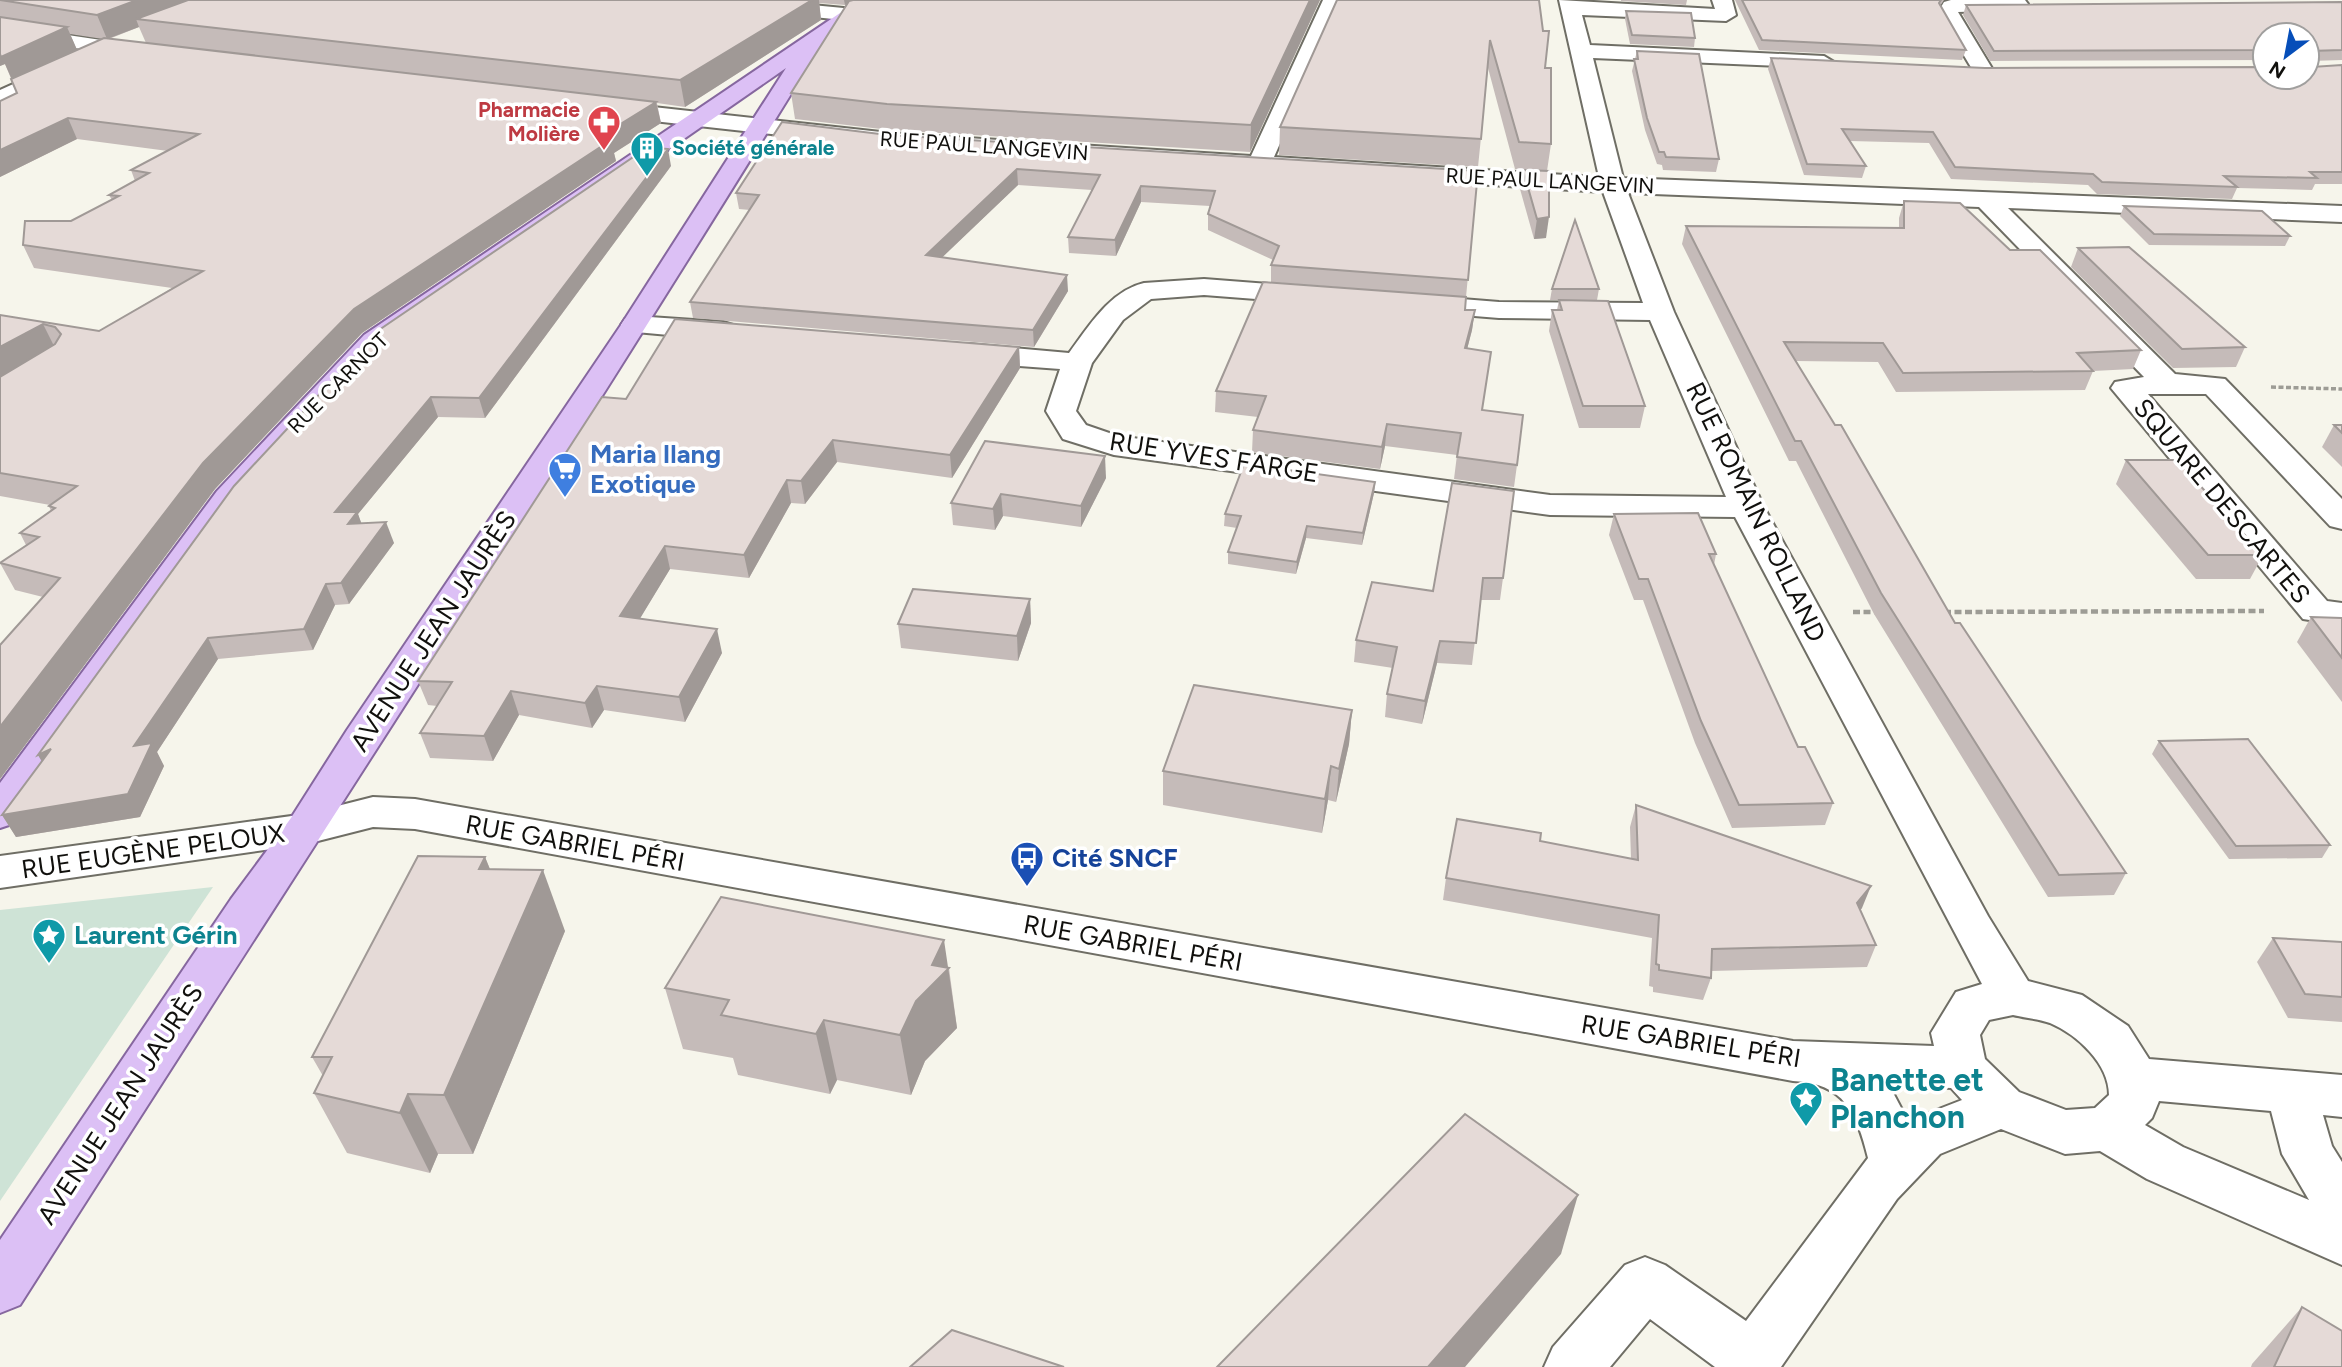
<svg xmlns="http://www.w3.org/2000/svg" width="2342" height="1367" font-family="Figtree,sans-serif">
<rect width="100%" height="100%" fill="#f6f5eb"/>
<polygon fill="#cee3d6" points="213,887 0,1201 0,910"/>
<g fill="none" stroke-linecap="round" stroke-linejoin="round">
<defs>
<g id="minor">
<polygon points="690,0 760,0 854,9 864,15 854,21 700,6"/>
<path d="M1323 0H1343L1274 157 1599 177 1559 0 1715 9 1712 0H1732L1736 15 1726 21 1582 15 1590 45 1824 56 1834 62 1824 68 1593 58 1623 178 2342 206V222L2008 208 2175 374 2225 379 2342 499V529L2330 526 2206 394H2148L2327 601 2342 603V625L2303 619 2111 388 2115 382 2144 377 1979 207 1628 193 1674 312 1764 507 1988 916 2028 981 2082 995 2128 1026 2149 1059 2342 1075V1117L2323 1115 2332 1146 2342 1162V1265L2147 1179 2100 1151 2065 1154 2001 1129 1940 1154 1897 1199 1781 1367H1715L1650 1319 1610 1367H1544L1553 1347 1625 1265 1645 1257 1665 1265 1746 1321 1868 1158C1857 1113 1844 1083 1793 1081L415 829 373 827 306 844 0 888V856L306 814 373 797 415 799 1793 1041 1934 1046 1931 1033 1956 992 1982 984 1735 517 1550 515 1114 455 1063 439 1046 411 1060 369 968 362 958 359 953 353 958 347 968 344 1069 353C1089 326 1110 291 1144 283L1204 279 1310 287 1320 289 1324 295 1320 301 1310 303 1204 295 1151 299 1123 320 1092 363 1076 411 1086 425 1118 436 1550 495 1726 497 1650 320 1499 318 1412 311 1402 309 1398 303 1402 297 1412 295 1499 302 1643 303 1603 192 890 147 608 116 597 109 608 102 890 133 1251 156ZM2013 1015C2025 1018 2039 1019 2050 1023 2078 1035 2109 1064 2109 1095L2095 1108 2066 1110 2019 1092 1985 1059 1980 1035 1989 1020ZM1889 1085 1951 1088 1962 1100 1908 1121ZM2159 1101 2271 1111 2282 1154 2309 1200 2183 1147 2145 1125 2152 1118Z"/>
<polygon points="1951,0 2025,0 2028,4 2018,10 1958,12 1993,70 1989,74 1975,74 1938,12 1944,2"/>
<polygon points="0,25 142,46 152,52 142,58 0,37"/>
<polygon points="64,61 71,63 75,67 71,71 0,106 0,90"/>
<polygon points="635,316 723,322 733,325 737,331 733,337 723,340 625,331 621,325 625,319"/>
</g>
<path id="major" d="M887 0H919L916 4 854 21 823 42C562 467 288 884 20 1305L0 1313V1240L231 899 291 818 347 730 621 325 786 68 384 347 241 505 15 823 0 828V783L217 491 364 335 840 13Z"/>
</defs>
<use href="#minor" stroke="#6f6e65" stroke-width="4"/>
<use href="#major" stroke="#86679f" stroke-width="4"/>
<polyline stroke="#9d9c95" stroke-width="3.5" stroke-dasharray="5 2.5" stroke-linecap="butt" points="2271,387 2342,389"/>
<g stroke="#9d9c95" stroke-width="4.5" stroke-dasharray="7 3.5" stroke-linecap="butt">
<polyline points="1853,612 1879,612"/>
<polyline points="1944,612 2264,611"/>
</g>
<use href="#minor" fill="#fff" fill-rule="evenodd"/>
<use href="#major" fill="#dcc0f5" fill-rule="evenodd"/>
</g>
<g fill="#c5bbb9" fill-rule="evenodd">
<path d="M0 0H1320L1250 152 890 130 795 119 791 93 848 4 845 5 819 3 821 20 685 107 657 103 661 123 614 153 616 161 362 333 215 489 0 779V645L43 597 15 590 0 563 26 545 20 533 51 511 49 506 50 505 0 496V315L99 331 172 288 34 268 23 245 71 221 112 200 109 195 135 181 131 170 168 151 77 139 0 177V101L17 93 5 64 0 66ZM139 27 146 43 109 39ZM70 34 103 39 77 50Z"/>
<polygon points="1539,0 1551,144 1547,171 1515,169 1488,68 1478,167 1279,155 1280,127"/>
<polygon points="1621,0 1687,0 1686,5 1621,1"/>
<polygon points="1735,0 1944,0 1940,6 1966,50 1962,60 1759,50"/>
<polygon points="2342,2 2342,60 2311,61 2312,67 2342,65 2342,184 2315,184 2312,190 2237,188 2232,199 2097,194 2088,185 1951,179 1929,143 1850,141 1866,166 1862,178 1804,175 1768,69 1771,58 1985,68 2307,77 2265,35 2265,60 1990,61 1963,15 1966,5"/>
<polygon points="1626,11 1695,38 1694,47 1630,44 1625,19"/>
<polygon points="1637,51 1719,159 1716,172 1663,170 1662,165 1657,164 1645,130 1632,71"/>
<polygon points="888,135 1478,171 1466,297 1271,282 1271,265 1273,260 1208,230 1208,214 1210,206 1141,202 1116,256 1069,253 1068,237 1092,190 1018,185 942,257 1068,291 1034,347 693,318 690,302 750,210 739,209 736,193"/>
<polygon points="671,166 485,418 438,417 358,514 361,523 394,543 349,604 335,605 313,650 218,659 157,752 164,766 140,817 16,837 2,815 42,761 38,755"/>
<polygon points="1523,170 1546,238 1534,239 1520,189"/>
<polygon points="1904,201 2010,250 2141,350 2133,369 2093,371 2085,390 1896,392 1878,362 1795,361 1955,623 2126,873 2114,895 2048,897 1874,614 1796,461 1789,461 1682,244 1686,226 1899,228 1899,218"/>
<polygon points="2124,206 2290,236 2285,246 2149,245 2120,216"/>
<polygon points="2078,248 2245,347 2236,367 2173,368 2071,267"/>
<polygon points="1552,289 1599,289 1597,300 1550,300"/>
<polygon points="1559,300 1645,406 1640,428 1579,428 1549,331 1552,310 1557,310"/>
<polygon points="1465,310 1475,310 1472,330 1467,349 1482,410 1517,465 1514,487 1454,479 1457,455 1385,446 1380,469 1252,452 1253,430 1258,417 1215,412 1216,391"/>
<polygon points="1019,347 1020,368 952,478 837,462 805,504 791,503 749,578 670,569 640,618 722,653 685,722 604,710 592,728 519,715 493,761 430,758 420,733 437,706 428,705 418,681 626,399"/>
<polygon points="2334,425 2342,425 2342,467 2322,447"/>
<polygon points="2126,460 2263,555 2250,579 2196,579 2116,484"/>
<polygon points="1106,478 1081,527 1003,516 995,530 953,525 951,503"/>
<polygon points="1375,482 1374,493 1362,545 1306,538 1296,574 1228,564 1228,552 1237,528 1224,526 1225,514"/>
<polygon points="1452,483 1503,578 1500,600 1480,600 1472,665 1437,663 1422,724 1385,717 1387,694 1393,668 1354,662 1356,640 1433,591"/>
<polygon points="1614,514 1716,554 1714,565 1798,747 1833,803 1825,825 1732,828 1695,743 1643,600 1634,600 1609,535"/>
<polygon points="1030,599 1031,623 1018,661 901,648 898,624"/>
<polygon points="2311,617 2342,618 2342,702 2297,642"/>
<polygon points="1352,710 1349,744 1336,802 1328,800 1322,833 1163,805 1163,771"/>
<polygon points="2159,741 2330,845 2322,858 2229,859 2152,754"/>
<polygon points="1636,805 1862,908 1860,910 1876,945 1867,967 1711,971 1711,978 1703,1000 1653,992 1653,987 1649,986 1652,938 1443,900 1446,878 1540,841 1631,859 1630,827"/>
<polygon points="485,857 490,869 565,931 473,1154 438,1154 430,1173 347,1153 314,1093 323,1076 312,1057"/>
<polygon points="2273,938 2342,942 2342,1022 2288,1018 2257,962"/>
<polygon points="949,968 957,1028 925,1061 911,1095 837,1080 830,1094 738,1075 733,1058 683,1049 665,988"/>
<polygon points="2302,1307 2342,1367 2251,1367 2252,1364"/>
</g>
<g fill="#a09996">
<polygon points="137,0 210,0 136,19 139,27 107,39 97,15"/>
<polygon points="812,0 819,0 821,20 685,107 680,80"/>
<polygon points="844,0 854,0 845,5"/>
<polygon points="1310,0 1320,0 1250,152 1251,125"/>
<polygon points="67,27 78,52 13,82 5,64 0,66 0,53"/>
<polygon points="656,102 661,123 614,153 616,161 362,333 215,489 0,779 0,727 203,463 354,309 598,138"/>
<polygon points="68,118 77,139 0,177 0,150"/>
<polygon points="668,149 671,166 485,418 479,398"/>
<polygon points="1017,169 1018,185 928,271 926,255"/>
<polygon points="1141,186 1141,202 1116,256 1115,240"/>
<polygon points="1549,217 1546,238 1534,239 1537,219"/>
<polygon points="1067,275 1068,291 1034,347 1033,330"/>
<polygon points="1475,310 1472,330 1462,369 1465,348"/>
<polygon points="43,324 55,348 0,378 0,347"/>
<polygon points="1019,347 1020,368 952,478 950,455"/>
<polygon points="431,397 438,417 358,514 365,533 356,544 335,512"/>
<polygon points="1387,424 1385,446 1380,469 1382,447"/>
<polygon points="833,440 837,462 805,504 801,481"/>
<polygon points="1105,456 1106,478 1081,527 1081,506"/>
<polygon points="787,480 791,503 749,578 744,555"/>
<polygon points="1375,482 1374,493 1362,545 1363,533"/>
<polygon points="1001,494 1003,516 995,530 993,509"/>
<polygon points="386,522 394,543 349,604 341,583"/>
<polygon points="1307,526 1306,538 1296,574 1297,562"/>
<polygon points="665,546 670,569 627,640 620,616"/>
<polygon points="326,584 335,605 313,650 304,629"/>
<polygon points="1030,599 1031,623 1018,661 1017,636"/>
<polygon points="717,629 722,653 685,722 679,697"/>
<polygon points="208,638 218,659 157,752 164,766 140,817 16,837 2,815 134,746"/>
<polygon points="1440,641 1437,663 1422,724 1425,701"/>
<polygon points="597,686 604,710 592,728 585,703"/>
<polygon points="511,691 519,715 493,761 484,736"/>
<polygon points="1352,710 1349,744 1336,802 1339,769"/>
<polygon points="51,749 51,777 38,755"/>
<polygon points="1331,766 1328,800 1322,833 1325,799"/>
<polygon points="485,857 509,917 479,869"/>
<polygon points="543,870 565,931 473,1154 444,1095"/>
<polygon points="1871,886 1862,908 1848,925 1857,903"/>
<polygon points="944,940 957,1028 925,1061 911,1095 900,1035"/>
<polygon points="824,1020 837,1080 830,1094 816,1034"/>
<polygon points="408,1094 438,1154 430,1173 400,1113"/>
<polygon points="1578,1195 1561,1254 1465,1367 1428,1367"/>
</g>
<g fill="#e5dad7" stroke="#a09996" stroke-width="2">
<polygon points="0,0 137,0 97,15"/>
<polygon points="188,0 812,0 680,80 136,19"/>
<polygon points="853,0 1310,0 1251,125 887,104 791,93 849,1"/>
<polygon points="1337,0 1539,0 1543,31 1549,31 1545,68 1551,68 1551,144 1519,142 1490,40 1481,139 1280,127"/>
<polygon points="1742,0 1941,0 1939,3 1966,50 1762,40"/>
<polygon points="2342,2 2342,50 2310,51 2312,67 2342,65 2342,172 2310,172 2317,178 2224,176 2237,187 2102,182 2093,174 1955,167 1933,132 1842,129 1866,166 1807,164 1771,58 1985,68 2265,67 2265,77 2307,77 2307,35 2265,35 2265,50 1994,51 1966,5"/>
<polygon points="1626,11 1691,13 1695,38 1632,35"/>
<polygon points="0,17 67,27 1,57 0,54"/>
<polygon points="104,38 656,102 598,138 611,140 354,309 203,463 0,727 0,645 60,578 0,563 39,537 20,533 55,508 49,506 77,486 0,473 0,377 55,344 61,334 55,327 43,324 0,347 0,315 99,331 203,271 23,245 25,221 71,221 119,196 109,195 149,173 131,170 199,134 68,118 0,150 0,101 17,93 11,79"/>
<polygon points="1637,51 1699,54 1719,159 1666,157 1664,152 1659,152 1647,118 1634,59 1638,59"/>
<polygon points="782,122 888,135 1478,171 1468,280 1271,265 1279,246 1208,214 1215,191 1141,186 1115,240 1068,237 1100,175 1017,169 926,255 1067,275 1033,330 690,302 759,195 736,193"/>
<polygon points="648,147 668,149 479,398 431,397 335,512 357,512 348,524 386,522 341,583 326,584 304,629 208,638 134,746 152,743 128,794 2,815 51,749 38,755 234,486 379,330"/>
<polygon points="1523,170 1549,171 1549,217 1537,219"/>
<polygon points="1904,201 1960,203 2010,250 2040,250 2141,350 2077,353 2093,371 1903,373 1883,343 1784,342 1835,425 1841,425 1955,623 1960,623 2126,873 2059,875 1881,593 1801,441 1795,441 1686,226 1904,228"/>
<polygon points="2124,206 2262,211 2290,236 2154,234"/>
<polygon points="1575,220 1599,289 1552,289"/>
<polygon points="2129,247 2245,347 2182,349 2078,248"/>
<polygon points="1263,282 1466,297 1465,310 1475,310 1465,348 1491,352 1482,410 1523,415 1517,465 1457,457 1461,433 1387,424 1382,447 1253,430 1266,396 1216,391"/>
<polygon points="1559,300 1608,301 1645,406 1583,406 1552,310 1562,310"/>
<polygon points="675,319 1019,347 950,455 833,440 801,481 787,480 744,555 665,546 620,616 717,629 679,697 597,686 585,703 511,691 484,736 420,733 452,682 418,681 602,397 626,399"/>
<polygon points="2334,425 2342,425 2342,433"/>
<polygon points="985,441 1105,456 1081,506 1001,494 993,509 951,503"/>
<polygon points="2126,460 2177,460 2263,555 2208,555"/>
<polygon points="1244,464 1375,482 1363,533 1307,526 1297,562 1228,552 1241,516 1225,514"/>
<polygon points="1452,483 1514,491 1503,578 1483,578 1476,643 1440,641 1425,701 1387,694 1397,647 1356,640 1372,582 1433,591"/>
<polygon points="1698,513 1716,554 1709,554 1798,747 1805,747 1833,803 1739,805 1701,721 1648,579 1639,579 1614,514"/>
<polygon points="913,589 1030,599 1017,636 898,624"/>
<polygon points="2311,617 2342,618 2342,658"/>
<polygon points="1194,685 1352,710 1339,769 1331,766 1325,799 1163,771"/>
<polygon points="2248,739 2330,845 2236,846 2159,741"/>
<polygon points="1636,805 1871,886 1857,903 1876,945 1712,949 1711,978 1659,970 1659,965 1656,964 1659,915 1446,878 1457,819 1541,833 1540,841 1638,860"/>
<polygon points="418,856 485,857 479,869 543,870 444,1095 408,1094 400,1113 314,1093 332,1057 312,1057"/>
<polygon points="721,897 944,940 932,965 949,968 916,1001 900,1035 824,1020 816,1034 721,1015 729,1000 665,988"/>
<polygon points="2273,938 2342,942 2342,997 2305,994"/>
<polygon points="1465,1114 1578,1195 1428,1367 1217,1367"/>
<polygon points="2302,1307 2342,1331 2342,1367 2274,1367"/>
<polygon points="952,1330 1064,1367 910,1367"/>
</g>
<defs>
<symbol id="pharmacy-pin" viewBox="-11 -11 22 30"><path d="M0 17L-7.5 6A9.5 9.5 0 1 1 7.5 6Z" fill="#e0444e" stroke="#fff"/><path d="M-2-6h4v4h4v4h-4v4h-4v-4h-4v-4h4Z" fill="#fff"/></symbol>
<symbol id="building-pin" viewBox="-11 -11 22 30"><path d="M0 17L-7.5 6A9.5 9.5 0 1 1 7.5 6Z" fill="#0f9aa8" stroke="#fff"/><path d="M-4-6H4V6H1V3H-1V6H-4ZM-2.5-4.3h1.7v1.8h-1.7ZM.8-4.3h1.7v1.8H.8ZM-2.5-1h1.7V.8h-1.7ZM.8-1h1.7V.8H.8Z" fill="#fff"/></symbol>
<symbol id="supermarket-pin" viewBox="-11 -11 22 30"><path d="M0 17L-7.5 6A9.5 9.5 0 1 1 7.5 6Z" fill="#3f7fe0" stroke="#fff"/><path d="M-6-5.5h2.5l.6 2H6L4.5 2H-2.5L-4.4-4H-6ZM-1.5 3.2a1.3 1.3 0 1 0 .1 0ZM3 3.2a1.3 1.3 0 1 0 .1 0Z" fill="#fff"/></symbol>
<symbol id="bus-pin" viewBox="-11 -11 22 30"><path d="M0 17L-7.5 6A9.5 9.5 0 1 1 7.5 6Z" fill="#1a4fb4" stroke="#fff"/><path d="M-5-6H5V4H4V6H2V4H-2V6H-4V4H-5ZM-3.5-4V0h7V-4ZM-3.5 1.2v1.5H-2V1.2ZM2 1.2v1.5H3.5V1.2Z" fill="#fff"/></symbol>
<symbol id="sight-pin" viewBox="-11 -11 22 30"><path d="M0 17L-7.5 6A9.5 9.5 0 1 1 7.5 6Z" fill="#0f9aa8" stroke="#fff"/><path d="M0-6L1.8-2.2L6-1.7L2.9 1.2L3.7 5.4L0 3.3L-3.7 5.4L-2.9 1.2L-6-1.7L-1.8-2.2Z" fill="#fff"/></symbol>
</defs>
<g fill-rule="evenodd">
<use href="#pharmacy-pin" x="585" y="103" width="38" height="52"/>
<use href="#building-pin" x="628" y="129" width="38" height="52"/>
<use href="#supermarket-pin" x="546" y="450" width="38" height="52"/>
<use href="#bus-pin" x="1008" y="839" width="38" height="52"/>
<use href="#sight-pin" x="30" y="916" width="38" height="52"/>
<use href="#sight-pin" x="1787" y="1079" width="38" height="52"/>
</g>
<g text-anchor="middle" stroke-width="7" stroke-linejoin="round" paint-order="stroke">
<g font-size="21" font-weight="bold" fill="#be3a42" stroke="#fff" text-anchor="end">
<text x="580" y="117">Pharmacie<tspan x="580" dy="24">Molière</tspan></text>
</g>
<g font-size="21" fill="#11100d" stroke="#fff">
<text transform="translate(984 146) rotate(4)" y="7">RUE PAUL LANGEVIN</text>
<text transform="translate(1550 181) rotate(3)" y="7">RUE PAUL LANGEVIN</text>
<text transform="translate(338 383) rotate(-45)" y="7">RUE CARNOT</text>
</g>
<g font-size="21" font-weight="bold" fill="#0d838f" stroke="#fff" text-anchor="start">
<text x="672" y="155">Société générale</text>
</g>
<g font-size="26" font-weight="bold" fill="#366cbe" stroke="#fff" text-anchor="start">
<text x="590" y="463">Maria Ilang<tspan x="590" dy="30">Exotique</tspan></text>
</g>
<g font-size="26" fill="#11100d" stroke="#fff">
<text transform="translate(1214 457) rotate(9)" y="9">RUE YVES FARGE</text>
<text transform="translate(2222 501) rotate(50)" y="9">SQUARE DESCARTES</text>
<text transform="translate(1756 512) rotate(64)" y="9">RUE ROMAIN ROLLAND</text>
<text transform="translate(433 631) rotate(-57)" y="9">AVENUE JEAN JAURÈS</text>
<text transform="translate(575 843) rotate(10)" y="9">RUE GABRIEL PÉRI</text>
<text transform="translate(153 851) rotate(-8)" y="9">RUE EUGÈNE PELOUX</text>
<text transform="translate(1133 943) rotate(10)" y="9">RUE GABRIEL PÉRI</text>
<text transform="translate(1691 1041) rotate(9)" y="9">RUE GABRIEL PÉRI</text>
<text transform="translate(120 1104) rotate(-57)" y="9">AVENUE JEAN JAURÈS</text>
</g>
<g font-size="26" font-weight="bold" fill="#164399" stroke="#fff" text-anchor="start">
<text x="1052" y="867">Cité SNCF</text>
</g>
<g font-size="26" font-weight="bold" fill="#0d838f" stroke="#fff" text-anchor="start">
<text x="74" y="944">Laurent Gérin</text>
</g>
<g font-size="32" font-weight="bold" fill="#0d838f" stroke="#fff" text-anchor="start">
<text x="1830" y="1091">Banette et<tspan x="1830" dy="37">Planchon</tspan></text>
</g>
</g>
<g transform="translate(2286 56) rotate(212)"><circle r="33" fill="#ffffff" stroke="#a09f9e" stroke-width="2"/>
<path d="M0-5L12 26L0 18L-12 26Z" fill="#064eb9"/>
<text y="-10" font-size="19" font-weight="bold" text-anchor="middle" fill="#11100d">N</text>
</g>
</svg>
